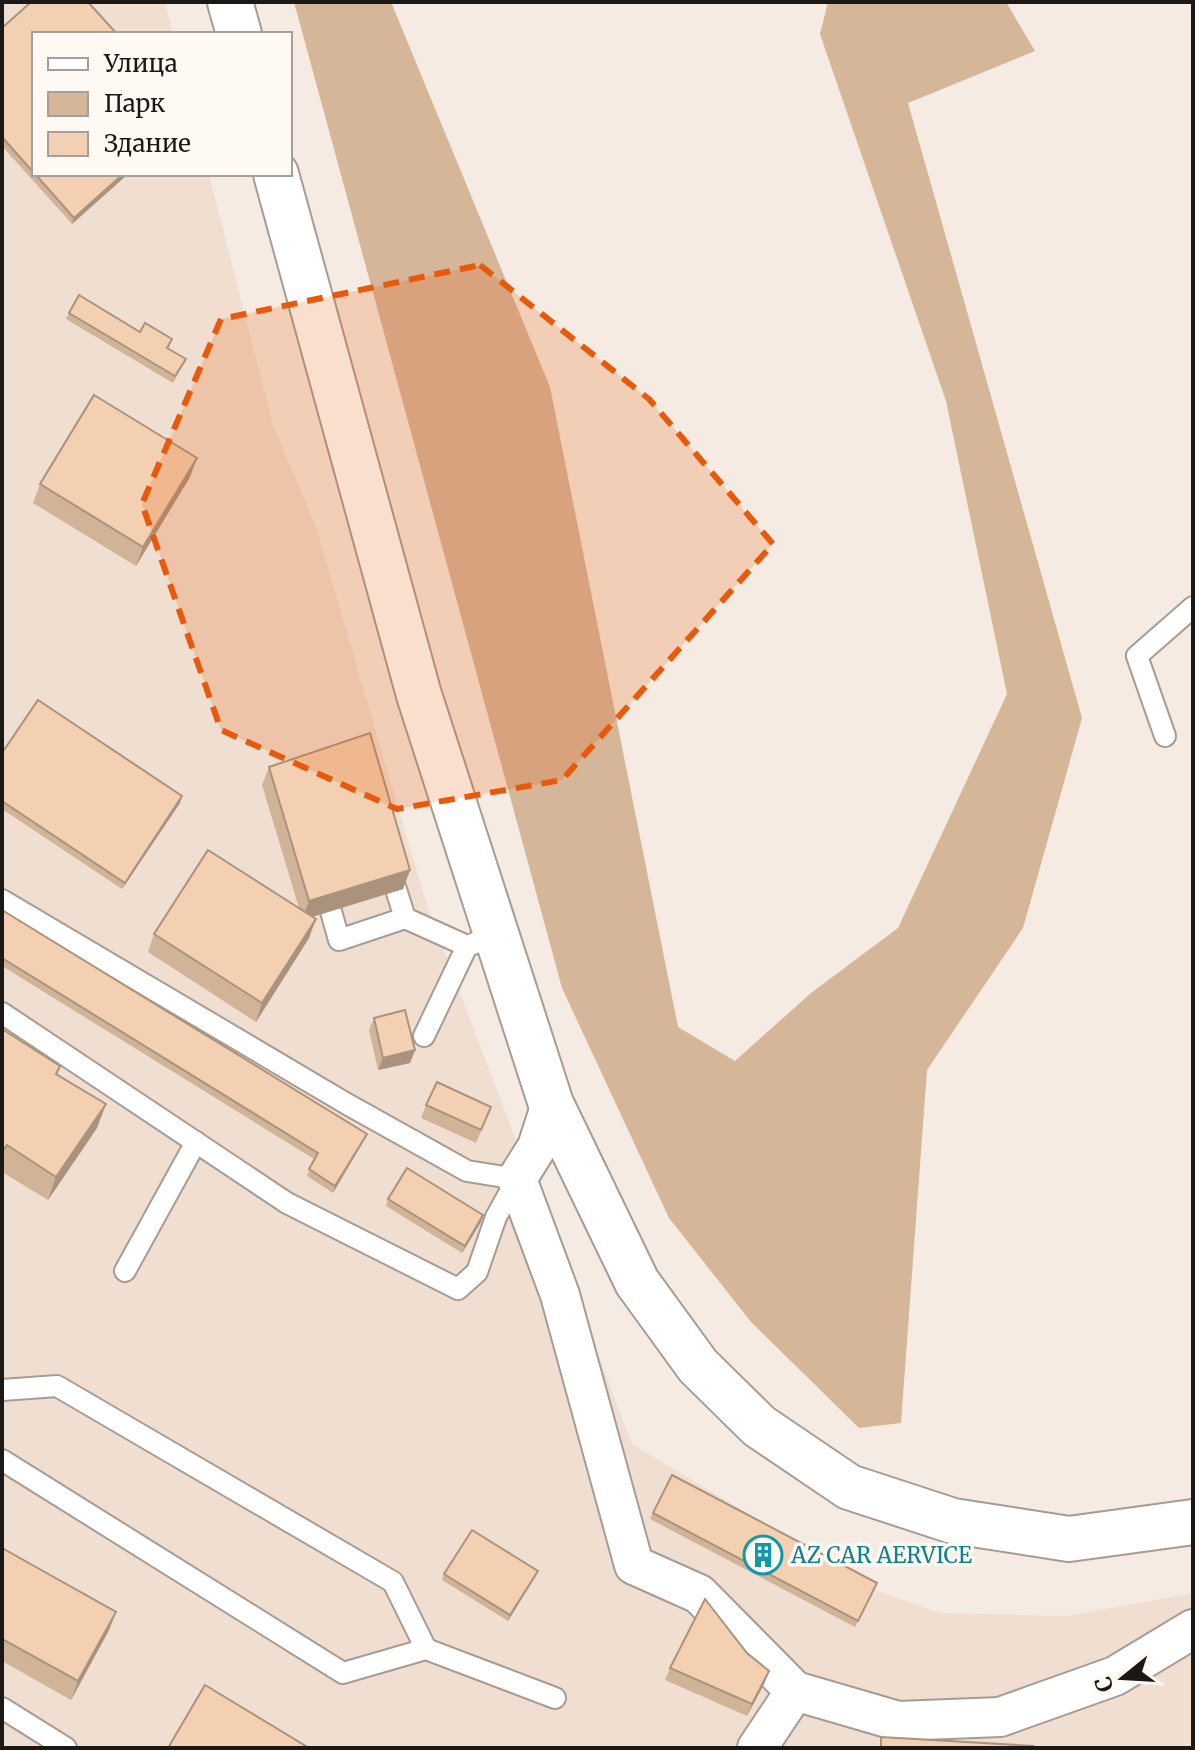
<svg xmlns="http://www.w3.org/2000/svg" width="1195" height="1750" font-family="Merriweather,serif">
<rect width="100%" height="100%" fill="#f5ebe2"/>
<polygon fill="#f0dfd1" points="2,2 165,2 173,34 34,34 34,174 209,174 273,425 316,527 428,909 632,1444 875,1590 940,1613 1067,1616 1193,1593 1193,1748 2,1748"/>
<polygon fill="#d5b699" points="294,2 391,2 550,387 678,1027 735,1061 811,993 898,928 1007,694 946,401 820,34 828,2 1006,2 1035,51 908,103 1082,718 1023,928 927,1070 901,1423 859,1428 751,1322 669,1218 562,988"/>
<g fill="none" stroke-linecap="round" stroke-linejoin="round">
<defs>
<g id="service">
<polyline points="1165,736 1137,656 1193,607"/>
<polyline points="388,864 405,918 467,946 497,935"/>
<polyline points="324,886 339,940 405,918"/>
<polyline points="2,900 347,1104 467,1171 517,1179 496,1217 477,1272 458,1289 287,1203 2,1013"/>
<polyline points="424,1036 467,946"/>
<polyline points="125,1271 196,1142"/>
<polyline points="2,1390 57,1386 393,1582 426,1649"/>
<polyline points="2,1460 343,1673 426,1649 555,1698"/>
<polyline points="2,1708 66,1748"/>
</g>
<g id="minor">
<polyline points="551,1104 537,1147 517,1179 560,1295 634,1565 699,1594 795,1691 898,1721 1000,1717 1115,1676 1193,1629"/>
<polyline points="757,1748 795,1691"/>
</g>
<g id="secondary">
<polyline points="230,2 239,34"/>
<polyline points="276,174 419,695 551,1104 637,1282 698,1366 759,1426 849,1487 953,1521 1069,1539 1193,1522"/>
</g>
</defs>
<use href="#service" stroke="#a69c94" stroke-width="24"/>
<use href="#minor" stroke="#a69c94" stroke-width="42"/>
<use href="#secondary" stroke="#a69c94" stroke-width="48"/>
<use href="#service" stroke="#fff" stroke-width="20"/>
<use href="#minor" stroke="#fff" stroke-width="38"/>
<use href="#secondary" stroke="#fff" stroke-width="44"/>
</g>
<g fill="#d1b398">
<polygon points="2,28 34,34 34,174 128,174 72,224 2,146"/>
<polygon points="69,313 140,332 170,346 168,349 183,365 173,383 66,319"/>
<polygon points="190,477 136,566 33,503 40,484"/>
<polygon points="2,753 180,803 122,889 2,809"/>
<polygon points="269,767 410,870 403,889 312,917 309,938 256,1022 148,952 154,934 299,908 262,785"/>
<polygon points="2,910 364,1140 333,1193 307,1176 314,1159 2,966"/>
<polygon points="374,1018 415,1050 410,1063 378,1070 369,1030"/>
<polygon points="2,1029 60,1066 57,1075 97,1128 48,1200 2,1172"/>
<polygon points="426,1105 491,1107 476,1143 421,1118"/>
<polygon points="388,1199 481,1222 462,1253 386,1206"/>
<polygon points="653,1513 877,1583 855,1627 650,1519"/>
<polygon points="2,1548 116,1612 109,1630 71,1700 2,1661"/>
<polygon points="444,1574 535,1577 508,1621 442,1580"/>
<polygon points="747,1653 769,1671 764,1684 747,1716 665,1680 670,1668"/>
</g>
<g fill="#aa927c">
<polygon points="123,174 128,174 72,224 74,218"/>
<polygon points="197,458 190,477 136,566 143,547"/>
<polygon points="182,796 180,803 122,889 125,883"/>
<polygon points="410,870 403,889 302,920 309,901"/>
<polygon points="316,919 309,938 256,1022 262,1003"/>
<polygon points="415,1050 410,1063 378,1070 383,1058"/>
<polygon points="106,1104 97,1128 48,1200 56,1177"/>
<polygon points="367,1134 364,1140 333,1193 335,1186"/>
<polygon points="483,1215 481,1222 462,1253 465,1246"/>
<polygon points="538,1571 535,1577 508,1621 510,1615"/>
<polygon points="116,1612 109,1630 71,1700 78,1681"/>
<polygon points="769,1671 764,1684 747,1716 752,1704"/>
</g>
<g fill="#f3d0b1" stroke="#aa927c" stroke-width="2">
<polygon points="31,2 88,2 117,34 34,34 34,173 2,137 2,28"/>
<polygon points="35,174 123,174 74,218"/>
<polygon points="79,295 140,332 145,323 172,339 167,348 186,359 175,376 69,313"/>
<polygon points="94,395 197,458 143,547 40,484"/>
<polygon points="38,700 182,796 125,883 2,801 2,753"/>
<polygon points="370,733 410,870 309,901 269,767"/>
<polygon points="208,850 316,919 262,1003 154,934"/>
<polygon points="2,910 367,1134 335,1186 309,1169 318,1153 2,958"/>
<polygon points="405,1010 415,1050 383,1058 374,1018"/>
<polygon points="2,1029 60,1066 56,1074 106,1104 56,1177 7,1145 2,1152"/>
<polygon points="437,1082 491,1107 481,1130 426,1105"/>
<polygon points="407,1168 483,1215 465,1246 388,1199"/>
<polygon points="672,1475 877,1583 858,1621 653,1513"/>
<polygon points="472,1530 538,1571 510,1615 444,1574"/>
<polygon points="2,1548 116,1612 78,1681 2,1639"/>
<polygon points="705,1599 747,1653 769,1671 752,1704 670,1668"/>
<polygon points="205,1685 309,1748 168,1748"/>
<polygon points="881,1737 1033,1746 1032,1748 881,1748"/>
</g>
<path fill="#e8590c" fill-opacity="0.2" stroke="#e8590c" stroke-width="6" stroke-dasharray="16 10" stroke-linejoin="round" d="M480 265 649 399 773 544 562 780 397 809 221 730 142 504 221 319Z"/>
<defs>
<symbol id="building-ring" viewBox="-11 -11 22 22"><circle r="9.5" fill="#fff9f3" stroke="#0f9aa8" stroke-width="1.5"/><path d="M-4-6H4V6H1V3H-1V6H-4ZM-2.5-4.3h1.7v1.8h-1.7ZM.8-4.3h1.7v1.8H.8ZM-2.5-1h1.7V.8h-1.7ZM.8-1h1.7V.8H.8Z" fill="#0f9aa8"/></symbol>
</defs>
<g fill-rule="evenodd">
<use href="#building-ring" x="741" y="1533" width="44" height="44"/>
</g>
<g text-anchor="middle" stroke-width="7" stroke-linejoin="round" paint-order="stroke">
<g font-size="22" fill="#0d838f" stroke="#fff9f3" text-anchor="start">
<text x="791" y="1563">AZ CAR AERVICE</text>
</g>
</g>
<rect width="1195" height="1750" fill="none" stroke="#1b1815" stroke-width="8"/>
<rect x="32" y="32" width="260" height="144" fill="#fff9f3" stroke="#a49f9a" stroke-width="2"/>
<rect x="48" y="58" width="40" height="12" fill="#ffffff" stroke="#a49f9a" stroke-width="2"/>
<text x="104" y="72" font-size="24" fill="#1b1815">Улица</text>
<rect x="48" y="92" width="40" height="24" fill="#d5b699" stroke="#a49f9a" stroke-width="2"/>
<text x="104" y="112" font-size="24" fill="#1b1815">Парк</text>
<rect x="48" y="132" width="40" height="24" fill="#f3d0b1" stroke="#a49f9a" stroke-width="2"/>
<text x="104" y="152" font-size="24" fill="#1b1815">Здание</text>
<g transform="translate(1123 1678) rotate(252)" stroke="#fff9f3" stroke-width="6" paint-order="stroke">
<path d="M0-6L14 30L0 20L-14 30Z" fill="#1b1815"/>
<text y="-12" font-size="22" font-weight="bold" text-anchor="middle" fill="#1b1815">С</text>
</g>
</svg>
